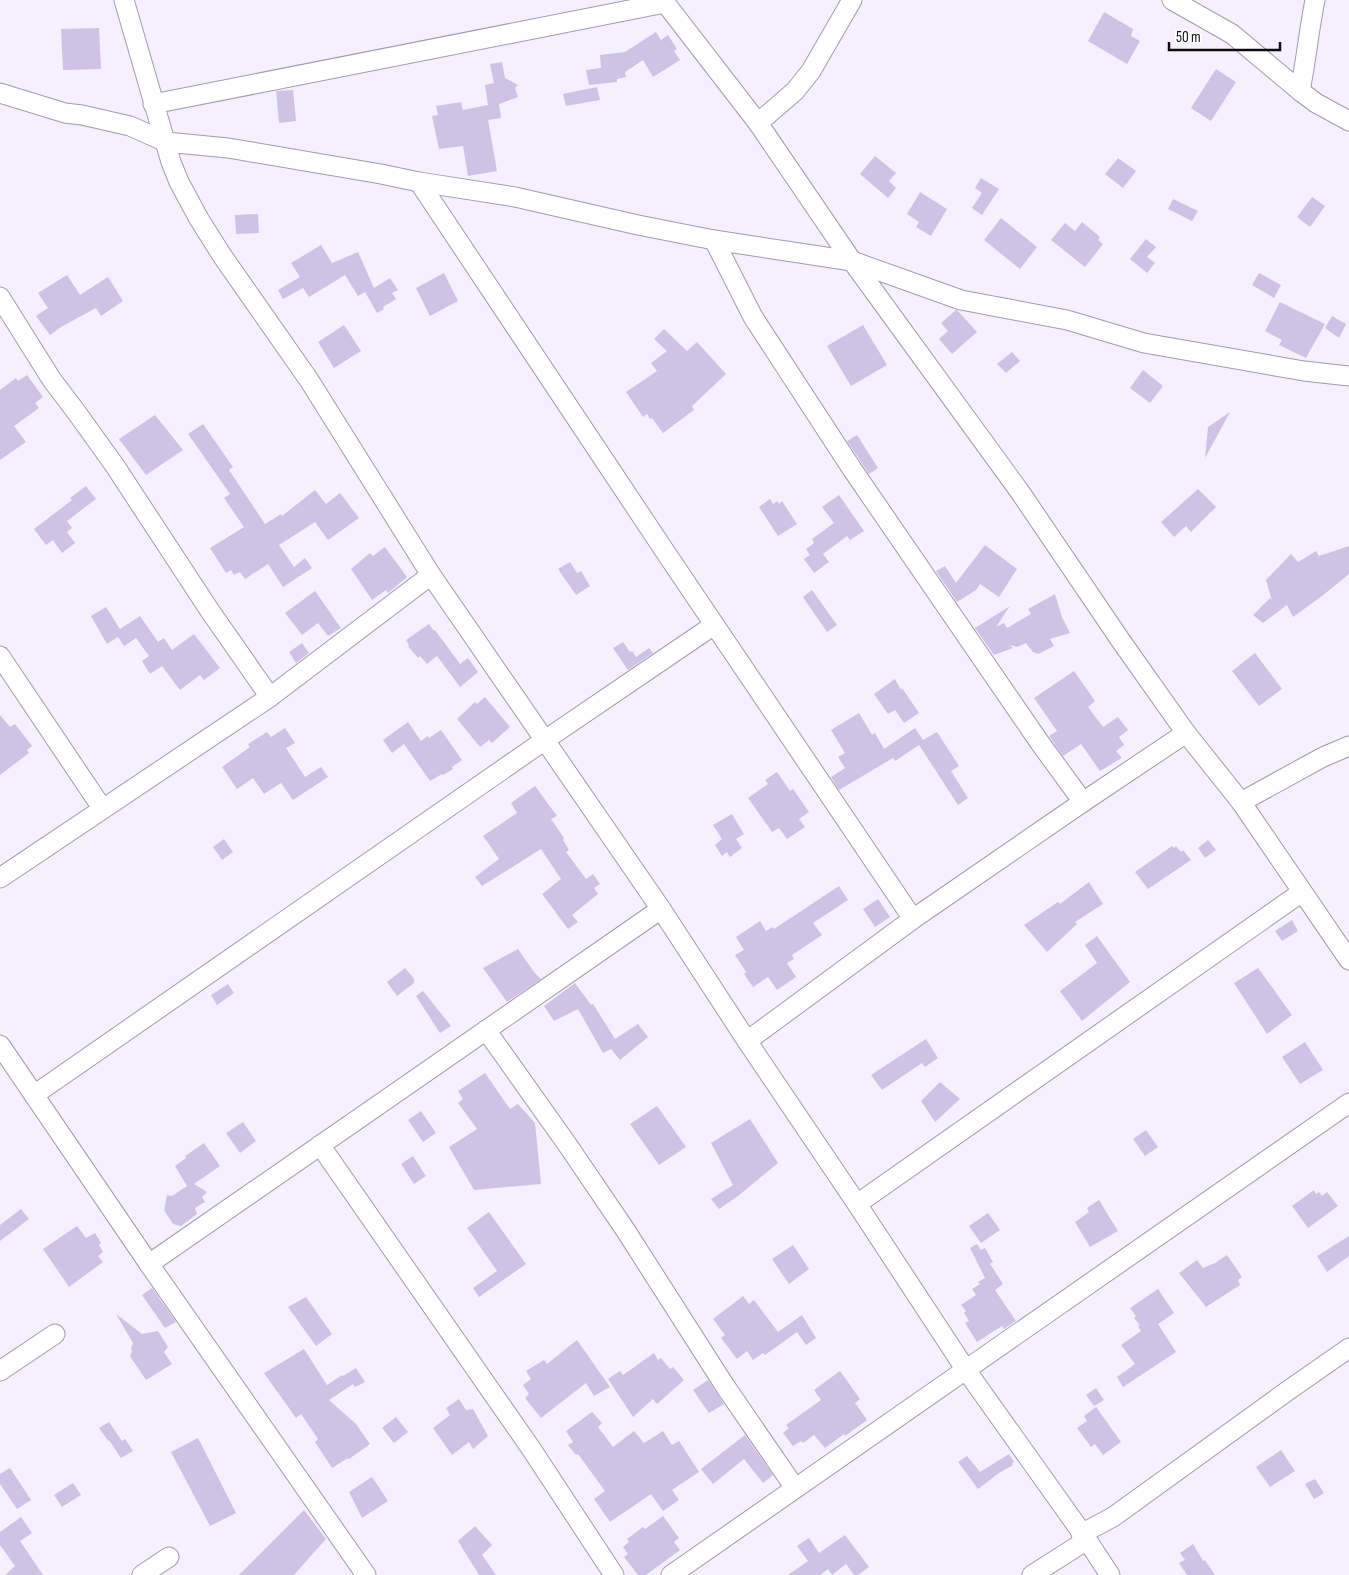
<svg xmlns="http://www.w3.org/2000/svg" width="1349" height="1575" font-family="'Sofia Sans Condensed',sans-serif">
<rect width="100%" height="100%" fill="#f5f0fd"/>
<g fill="#d0c2e5">
<polygon points="1104,12 1133,29 1131,36 1140,41 1127,64 1088,41"/>
<polygon points="99,28 101,69 63,70 61,29"/>
<polygon points="656,32 661,40 668,35 677,49 674,51 680,60 653,77 643,60 625,72 626,77 617,79 617,82 589,85 586,70 601,68 600,55 625,52"/>
<polygon points="502,62 505,78 518,85 515,88 518,97 499,104 501,118 488,120 497,171 468,176 463,146 439,149 432,116 438,115 436,106 461,102 463,110 488,105 485,85 494,83 490,64"/>
<polygon points="1216,69 1236,82 1211,121 1191,108"/>
<polygon points="597,87 600,100 566,106 563,94"/>
<polygon points="293,90 296,121 279,123 276,91"/>
<polygon points="875,156 896,173 889,181 896,188 888,198 860,174"/>
<polygon points="1118,158 1136,171 1123,188 1105,174"/>
<polygon points="981,178 999,189 982,215 972,208 982,193 975,188"/>
<polygon points="920,192 947,209 931,236 916,227 919,222 907,214"/>
<polygon points="1312,197 1325,206 1310,227 1297,217"/>
<polygon points="1173,199 1198,211 1192,221 1168,209"/>
<polygon points="258,214 259,233 236,234 235,215"/>
<polygon points="1001,218 1037,247 1020,269 984,240"/>
<polygon points="1082,222 1100,237 1098,240 1103,244 1085,267 1051,240 1065,223 1075,231"/>
<polygon points="1146,239 1156,247 1147,257 1155,263 1147,273 1130,259"/>
<polygon points="321,245 332,263 358,252 374,288 390,278 398,290 392,293 396,299 383,307 384,309 377,313 365,292 358,296 345,275 309,297 303,288 283,299 278,290 300,277 291,263"/>
<polygon points="444,273 458,301 430,316 416,288"/>
<polygon points="1259,273 1281,285 1274,298 1252,285"/>
<polygon points="67,275 80,295 108,277 123,301 101,316 96,308 61,327 50,335 36,316 48,308 38,293"/>
<polygon points="1280,302 1325,324 1306,358 1279,345 1282,340 1265,331"/>
<polygon points="956,310 958,311 977,332 952,354 939,339 948,331 941,323"/>
<polygon points="1332,316 1346,324 1339,338 1325,328"/>
<polygon points="344,325 361,351 334,368 318,342"/>
<polygon points="863,325 887,365 851,386 827,346"/>
<polygon points="664,329 687,351 697,342 726,374 692,406 694,410 663,433 652,418 650,419 647,414 643,417 626,392 657,371 651,363 667,351 654,339"/>
<polygon points="1012,352 1020,361 1006,373 997,364"/>
<polygon points="1143,370 1163,386 1150,403 1130,388"/>
<polygon points="27,375 43,397 35,403 39,408 14,426 26,442 0,460 0,390 16,378 18,381"/>
<polygon points="1230,412 1205,458 1208,427"/>
<polygon points="155,415 183,450 146,475 119,439"/>
<polygon points="203,424 233,467 229,470 265,524 281,514 282,516 315,490 326,504 340,493 359,518 328,540 315,522 279,545 294,567 305,558 312,568 283,587 268,564 245,579 240,572 234,575 231,570 226,573 210,548 244,527 224,498 230,494 188,434"/>
<polygon points="857,435 878,468 869,474 847,441"/>
<polygon points="86,486 96,499 67,521 72,528 67,532 75,543 62,553 53,540 46,545 34,529 72,500 70,498"/>
<polygon points="1198,489 1216,507 1191,532 1186,526 1174,537 1161,522"/>
<polygon points="839,495 864,531 850,540 847,536 823,554 829,562 814,573 804,559 810,555 806,549 814,543 812,539 834,523 822,507"/>
<polygon points="770,499 773,504 777,501 779,504 782,501 797,524 778,536 759,507"/>
<polygon points="985,545 1017,569 999,597 980,584 976,590 957,602 936,571 945,566 956,583"/>
<polygon points="1349,546 1349,574 1322,596 1293,617 1287,605 1263,623 1253,615 1270,598 1272,601 1266,580 1291,554 1298,562 1316,551 1319,556"/>
<polygon points="385,547 407,577 388,593 386,590 372,600 351,569 370,553 373,556"/>
<polygon points="570,562 577,573 581,571 590,586 576,595 558,569"/>
<polygon points="812,590 837,625 827,632 803,597"/>
<polygon points="315,591 341,628 328,636 318,623 302,635 285,613"/>
<polygon points="1055,594 1062,617 1070,633 1050,639 1054,646 1038,654 1033,652 1026,643 1017,647 1010,645 1013,648 994,655 975,628 1010,606 996,627 1004,623 1007,628 1031,614 1028,609"/>
<polygon points="106,607 120,629 140,616 158,642 164,638 172,650 194,634 220,668 204,680 200,675 180,690 162,666 150,674 142,661 149,656 136,638 124,646 118,637 107,644 91,616"/>
<polygon points="429,624 434,631 435,630 460,664 468,658 478,672 460,687 437,656 427,664 420,656 418,658 408,646 409,645 406,640"/>
<polygon points="623,642 630,652 632,651 636,657 649,648 653,653 628,670 613,648"/>
<polygon points="302,643 309,653 296,663 289,652"/>
<polygon points="1255,653 1282,689 1259,706 1232,671"/>
<polygon points="1074,671 1095,701 1088,707 1103,727 1118,717 1128,730 1119,737 1124,745 1116,751 1122,758 1100,771 1081,744 1063,756 1049,736 1057,731 1034,698"/>
<polygon points="895,679 901,690 902,688 919,713 904,723 895,710 888,714 874,694"/>
<polygon points="485,697 510,727 492,743 489,740 480,747 457,719 475,702 477,704"/>
<polygon points="859,713 872,735 875,733 884,749 915,728 923,740 937,732 959,766 951,771 968,798 958,805 919,745 895,761 893,758 839,790 831,777 845,768 838,757 845,753 831,730"/>
<polygon points="0,715 10,727 15,724 32,746 27,750 29,753 0,775"/>
<polygon points="408,722 421,741 428,736 429,738 441,730 462,760 452,767 453,769 443,775 442,774 430,781 404,744 392,753 383,740"/>
<polygon points="285,728 295,743 286,748 305,777 321,767 328,777 293,800 281,783 264,794 253,778 237,789 222,767 250,747 248,744 267,732 271,737"/>
<polygon points="777,772 790,791 793,789 809,812 799,819 805,827 787,839 779,828 772,832 748,798 768,784 765,780"/>
<polygon points="535,786 557,816 551,819 564,838 563,840 569,850 566,852 586,879 593,874 600,884 594,888 598,894 572,915 578,922 568,929 542,894 561,879 541,849 482,886 475,877 499,859 483,836 517,813 511,803"/>
<polygon points="732,814 744,834 736,839 742,848 730,857 727,852 722,856 715,845 722,839 713,825"/>
<polygon points="224,839 233,852 222,860 213,847"/>
<polygon points="1208,840 1216,850 1205,858 1198,848"/>
<polygon points="1172,846 1174,848 1176,846 1181,852 1183,850 1191,860 1148,889 1135,872"/>
<polygon points="1089,882 1103,904 1075,922 1077,924 1047,952 1024,925 1058,902 1060,904"/>
<polygon points="839,886 848,900 813,923 822,935 792,955 794,959 787,963 796,977 777,990 768,977 753,987 744,974 746,972 735,955 744,950 736,937 760,921 766,931 773,927 774,929"/>
<polygon points="878,899 890,917 875,927 863,909"/>
<polygon points="1292,920 1298,931 1282,941 1275,931"/>
<polygon points="1097,936 1130,982 1082,1021 1060,991 1097,963 1085,945"/>
<polygon points="518,949 534,972 541,979 507,1002 483,968"/>
<polygon points="405,968 414,979 414,983 397,996 387,982"/>
<polygon points="1258,968 1292,1015 1267,1034 1234,983"/>
<polygon points="575,983 591,1005 593,1004 615,1039 638,1024 648,1037 620,1060 611,1049 603,1053 578,1009 554,1021 544,1006"/>
<polygon points="228,984 234,993 217,1005 211,995"/>
<polygon points="423,991 451,1026 440,1033 416,996"/>
<polygon points="926,1039 938,1058 925,1067 922,1063 882,1090 871,1075"/>
<polygon points="1305,1042 1323,1070 1300,1084 1282,1057"/>
<polygon points="485,1073 510,1109 518,1104 535,1123 541,1184 474,1190 449,1147 477,1129 458,1103 463,1099 458,1091"/>
<polygon points="940,1082 960,1099 935,1122 921,1101"/>
<polygon points="657,1106 686,1147 659,1165 630,1124"/>
<polygon points="421,1111 436,1133 423,1142 408,1120"/>
<polygon points="750,1119 778,1163 738,1196 719,1209 711,1199 733,1185 711,1143"/>
<polygon points="243,1122 256,1141 240,1153 226,1133"/>
<polygon points="1146,1130 1158,1147 1145,1156 1133,1139"/>
<polygon points="204,1143 220,1166 194,1184 207,1192 202,1197 205,1202 195,1208 197,1214 181,1226 173,1224 164,1210 167,1195 172,1196 187,1186 175,1166 186,1158 185,1156"/>
<polygon points="413,1156 426,1176 414,1184 401,1164"/>
<polygon points="1314,1190 1316,1194 1319,1192 1322,1196 1327,1192 1338,1206 1308,1228 1292,1206"/>
<polygon points="1099,1200 1118,1231 1090,1247 1075,1222 1089,1212 1087,1208"/>
<polygon points="21,1209 29,1219 0,1241 0,1225"/>
<polygon points="489,1212 526,1264 479,1297 473,1288 497,1271 467,1228"/>
<polygon points="988,1213 1000,1230 981,1243 969,1226"/>
<polygon points="77,1226 86,1238 95,1233 101,1243 99,1245 103,1252 98,1256 103,1262 69,1287 43,1249"/>
<polygon points="1349,1236 1349,1256 1327,1272 1317,1256"/>
<polygon points="977,1244 981,1250 985,1248 993,1262 990,1264 1003,1284 995,1290 1016,1321 1004,1329 1002,1326 977,1342 965,1323 969,1321 964,1313 966,1311 961,1305 976,1295 972,1289 980,1284 978,1282 985,1278 970,1248"/>
<polygon points="793,1245 809,1269 789,1284 772,1259"/>
<polygon points="1227,1255 1242,1277 1238,1280 1240,1285 1206,1307 1179,1273 1197,1260 1203,1268 1215,1263"/>
<polygon points="152,1288 176,1322 165,1328 142,1295"/>
<polygon points="1158,1289 1174,1313 1158,1324 1176,1352 1123,1387 1117,1377 1135,1364 1121,1345 1141,1331 1138,1326 1140,1325 1134,1318 1136,1316 1130,1308"/>
<polygon points="743,1296 749,1304 754,1300 778,1332 802,1315 816,1338 806,1345 797,1332 765,1355 763,1353 753,1360 747,1351 737,1359 721,1338 725,1335 713,1319"/>
<polygon points="306,1297 332,1334 316,1346 288,1307"/>
<polygon points="116,1314 142,1334 158,1331 168,1347 164,1352 172,1364 146,1380 130,1356 132,1352 131,1348 133,1343"/>
<polygon points="577,1340 610,1387 594,1396 586,1383 541,1418 525,1398 529,1394 523,1385 531,1379 526,1371 544,1360 547,1364"/>
<polygon points="304,1349 327,1385 342,1375 343,1376 356,1368 365,1382 355,1387 353,1384 329,1400 356,1424 370,1444 349,1459 348,1458 332,1468 315,1442 318,1439 301,1414 296,1418 264,1373"/>
<polygon points="654,1353 658,1360 661,1358 670,1369 673,1367 684,1380 657,1404 653,1399 633,1417 608,1379 620,1371 623,1375"/>
<polygon points="840,1371 860,1399 855,1403 867,1420 845,1436 844,1434 825,1448 814,1435 803,1443 801,1441 793,1446 783,1433 789,1428 786,1425 821,1400 814,1390"/>
<polygon points="708,1380 724,1404 709,1413 693,1390"/>
<polygon points="1096,1388 1104,1400 1094,1406 1086,1395"/>
<polygon points="459,1399 466,1410 473,1409 488,1436 473,1449 469,1442 452,1455 433,1428 450,1415 446,1408"/>
<polygon points="1096,1407 1121,1442 1103,1455 1095,1444 1091,1447 1077,1428 1087,1421 1084,1416"/>
<polygon points="592,1412 602,1423 598,1427 613,1447 634,1431 644,1443 663,1431 672,1445 679,1441 699,1472 672,1490 679,1500 663,1511 651,1494 610,1522 594,1499 605,1491 578,1454 576,1455 568,1445 573,1442 566,1431"/>
<polygon points="396,1417 408,1432 394,1443 382,1428"/>
<polygon points="109,1422 122,1441 125,1439 133,1451 121,1458 109,1440 108,1441 99,1428"/>
<polygon points="745,1435 773,1475 763,1483 744,1459 713,1484 701,1469"/>
<polygon points="198,1438 236,1513 210,1526 171,1452"/>
<polygon points="1281,1450 1295,1471 1270,1487 1256,1467"/>
<polygon points="1009,1454 1014,1462 1012,1464 1013,1465 999,1473 978,1489 958,1462 967,1456 980,1472"/>
<polygon points="10,1468 31,1500 17,1509 0,1484 0,1474"/>
<polygon points="372,1477 388,1501 362,1518 349,1492"/>
<polygon points="1315,1479 1324,1493 1314,1499 1305,1484"/>
<polygon points="73,1483 81,1495 62,1507 54,1495"/>
<polygon points="304,1510 326,1539 294,1575 239,1575"/>
<polygon points="663,1516 679,1538 674,1542 680,1550 646,1575 638,1575 624,1557 628,1554 623,1547 629,1542 627,1539 643,1527 645,1529"/>
<polygon points="21,1517 32,1533 20,1541 43,1575 5,1575 15,1566 0,1545 0,1532"/>
<polygon points="475,1526 492,1545 482,1555 496,1575 479,1575 458,1541"/>
<polygon points="845,1535 869,1567 858,1575 854,1575 846,1564 832,1575 828,1569 820,1575 788,1575 808,1561 797,1546 809,1538 819,1553"/>
<polygon points="1193,1544 1203,1561 1205,1560 1215,1575 1187,1575 1179,1563 1185,1560 1180,1553"/>
</g>
<g fill="none" stroke-linecap="round" stroke-linejoin="round">
<defs>
<g id="minor">
<polyline points="124,0 171,162 179,182 199,219 223,257 309,380 431,575 661,909 747,1041 857,1204 966,1370 1087,1540 1110,1575"/>
<polyline points="663,0 758,123 852,261 1020,492 1121,641 1186,733 1241,802 1349,960"/>
<polyline points="1172,0 1232,34 1300,91 1316,103 1349,121"/>
<path d="M1300 91C1306 61 1309 30 1315 0"/>
<polyline points="0,93 65,113 82,115 130,126 166,142 228,148 381,174 419,182 515,197 638,225 714,240 852,261 961,300 1067,320 1144,343 1304,371 1349,376"/>
<polyline points="153,104 665,3"/>
<polyline points="758,123 795,91 811,71 852,0"/>
<polyline points="419,182 666,553 913,919"/>
<polyline points="714,240 753,317 852,469 1040,743 1083,802"/>
<polyline points="0,297 52,380 77,413 115,466 210,611 270,697"/>
<polyline points="0,656 102,808"/>
<polyline points="1241,802 1323,757 1349,746"/>
<polyline points="0,878 270,697 431,575"/>
<polyline points="486,1030 569,1147 626,1231 725,1386 795,1488"/>
<polyline points="747,1041 913,919 1083,802 1186,733"/>
<polyline points="0,1045 149,1264 366,1575"/>
<polyline points="34,1095 545,740 714,625"/>
<polyline points="320,1145 532,1450 614,1575"/>
<polyline points="857,1204 1302,892"/>
<polyline points="149,1264 661,909"/>
<polyline points="0,1371 55,1334"/>
<polyline points="1081,1534 1113,1517 1286,1392 1349,1348"/>
<polyline points="142,1575 169,1557"/>
<polyline points="671,1575 1349,1103"/>
<polyline points="1032,1575 1087,1540"/>
</g>
</defs>
<use href="#minor" stroke="#a29aad" stroke-width="21"/>
<use href="#minor" stroke="#fff" stroke-width="19"/>
</g>
<path d="M1169 42v8h111v-8" fill="none" stroke="#0d0a11" stroke-width="2.5"/>
<text x="1176" y="42" font-size="15" fill="#0d0a11" stroke="#ffffff" stroke-width="4" paint-order="stroke">50 m</text>
</svg>
